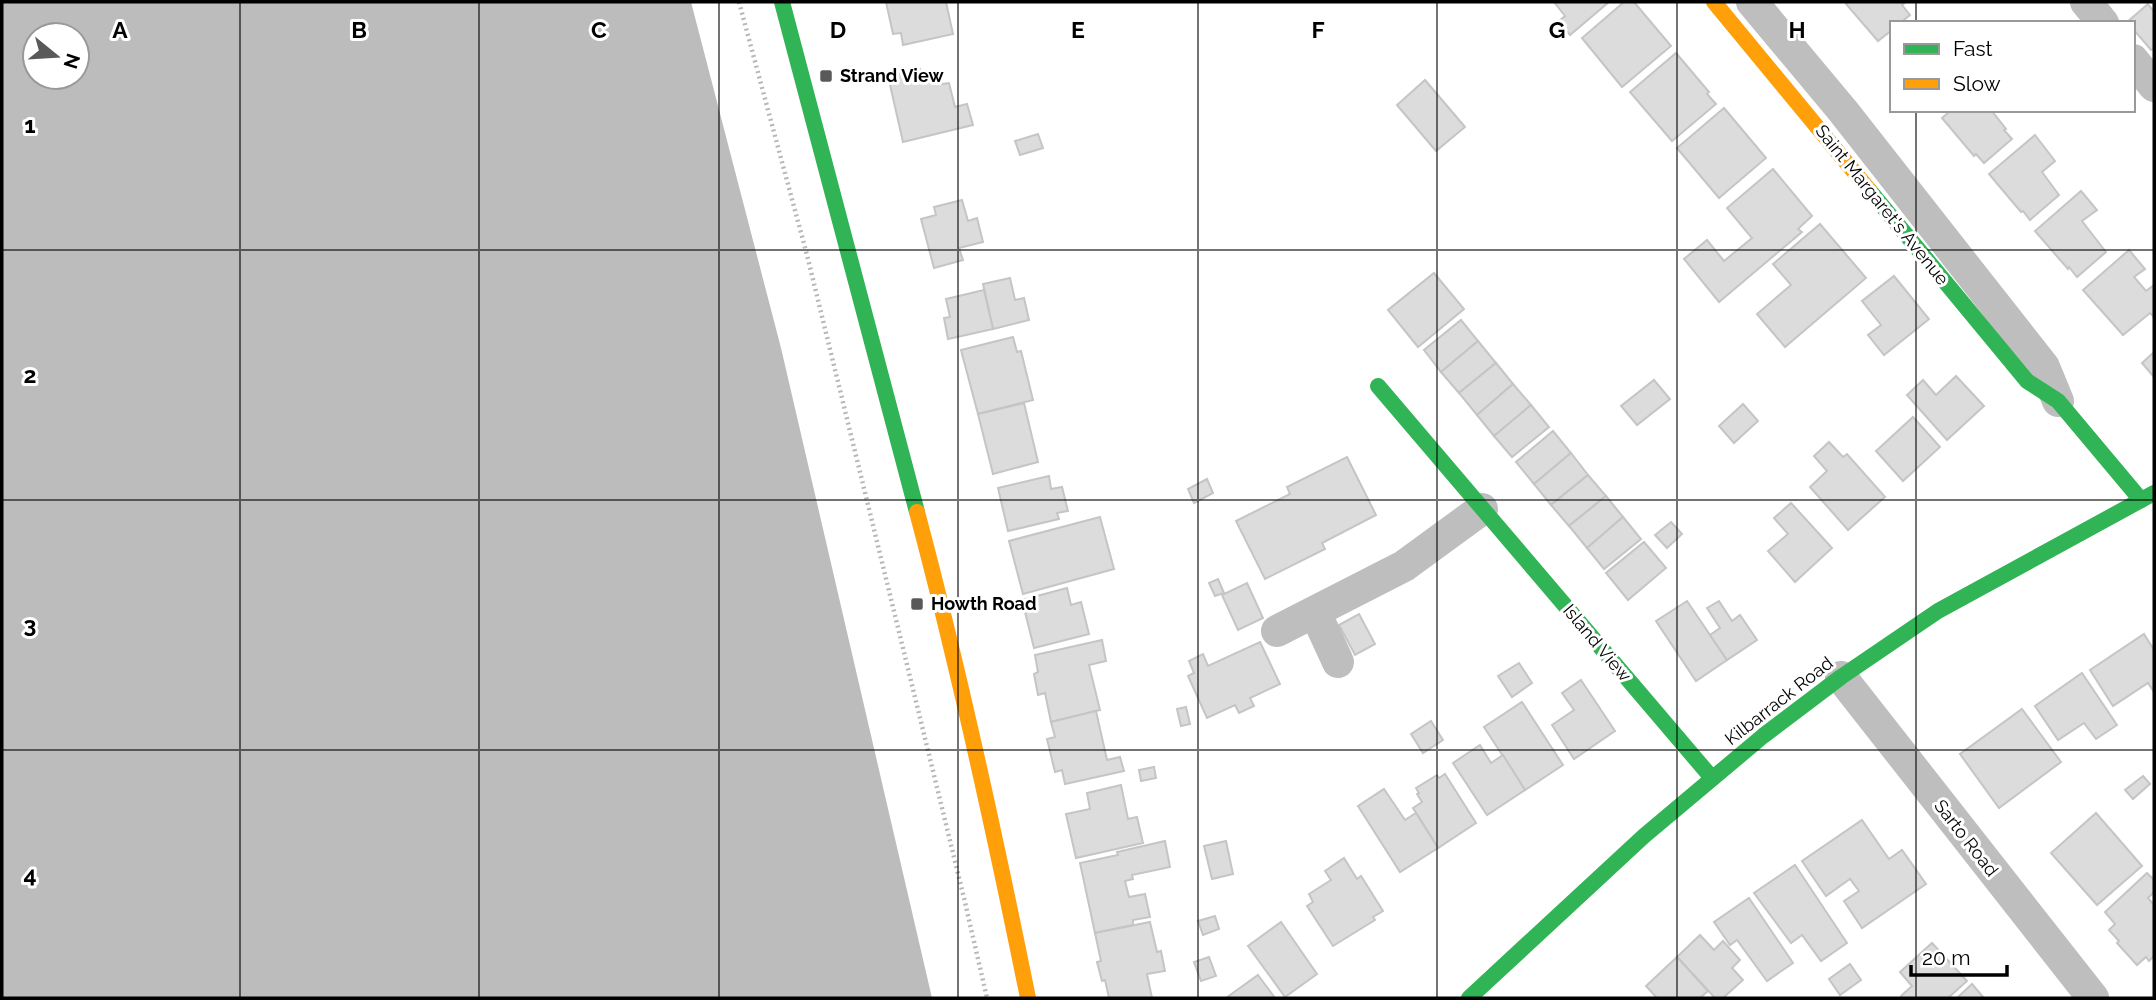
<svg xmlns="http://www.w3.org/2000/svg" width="2156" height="1000" font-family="Raleway,sans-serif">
<rect width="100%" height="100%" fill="#fff"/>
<path fill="#bcbcbc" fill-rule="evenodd" d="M2 2H691L781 348 932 998H2ZM35 35H77V77H35Z"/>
<g fill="#dcdcdc" stroke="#c5c5c5" stroke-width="2">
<polygon points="886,2 946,2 953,34 903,45 901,33 893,34"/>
<polygon points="1554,2 1609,2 1570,35 1559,21 1565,16"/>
<polygon points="1624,2 1634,2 1671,46 1622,87 1582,38"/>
<polygon points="1849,2 1906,2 1902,5 1910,15 1900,23 1892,23 1892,30 1878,41 1846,4"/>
<polygon points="2148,4 2154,12 2154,48 2151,50 2133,29 2133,23 2127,22"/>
<polygon points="1676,53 1709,92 1707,94 1716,104 1672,141 1630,92"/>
<polygon points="920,69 922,77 940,73 942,84 949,83 955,107 967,104 973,125 903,142 888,76"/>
<polygon points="1425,80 1465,127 1436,151 1397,105"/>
<polygon points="1724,108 1766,158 1719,198 1677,148"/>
<polygon points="1951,110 1991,110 2006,129 2004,130 2012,139 1984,163 1976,154 1974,156 1942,118"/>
<polygon points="1038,134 1043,148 1020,155 1015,141"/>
<polygon points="2035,135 2055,161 2042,172 2059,195 2030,220 2023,211 2021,212 1989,174"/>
<polygon points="1773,169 1812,216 1798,229 1802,232 1719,302 1684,259 1707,240 1724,261 1752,238 1727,208"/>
<polygon points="2081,191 2097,210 2082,221 2106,252 2077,277 2069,267 2068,269 2035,231"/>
<polygon points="962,200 968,221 977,218 983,242 959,248 963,260 934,268 921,219 936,215 934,207"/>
<polygon points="1820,224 1866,278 1785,347 1757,314 1791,285 1773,264"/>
<polygon points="2129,250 2145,269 2134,277 2146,291 2154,285 2154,317 2150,313 2123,335 2083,290"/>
<polygon points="1434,273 1464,309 1418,347 1388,310"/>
<polygon points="1894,276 1929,319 1884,355 1868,335 1881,325 1862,301"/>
<polygon points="1010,278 1015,300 1024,298 1029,320 993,329 983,284"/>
<polygon points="984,290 993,329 948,339 944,318 950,317 946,299"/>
<polygon points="1461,320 1478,341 1441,372 1424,350"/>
<polygon points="1013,337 1017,352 1021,351 1033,400 978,414 961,350"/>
<polygon points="1478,341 1496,363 1459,393 1441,372"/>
<polygon points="2154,352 2154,377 2142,363"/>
<polygon points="1496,363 1513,384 1477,415 1459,393"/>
<polygon points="1956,376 1984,406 1947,440 1907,395 1923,380 1936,395"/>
<polygon points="1654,380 1670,399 1637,425 1621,406"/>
<polygon points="1513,384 1531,405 1494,436 1477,415"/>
<polygon points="1024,403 1038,462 993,474 978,414"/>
<polygon points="1743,404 1758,421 1734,443 1719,426"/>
<polygon points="1531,405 1549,427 1512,457 1494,436"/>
<polygon points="1913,417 1940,447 1903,481 1876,451"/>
<polygon points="1553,431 1571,453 1534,484 1516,462"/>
<polygon points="1829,442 1843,457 1847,454 1885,497 1848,530 1810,487 1827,471 1814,456"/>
<polygon points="1571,453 1588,475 1551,505 1534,484"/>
<polygon points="1347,457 1376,515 1322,543 1325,549 1265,579 1236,521 1290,494 1287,487"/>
<polygon points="1588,475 1606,496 1569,526 1551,505"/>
<polygon points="1049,476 1051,489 1062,487 1068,511 1057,513 1059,519 1008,531 998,488"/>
<polygon points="1207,479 1213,493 1194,503 1188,489"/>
<polygon points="1606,496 1623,517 1587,548 1569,526"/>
<polygon points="1791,503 1832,548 1795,582 1768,551 1788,534 1774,518"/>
<polygon points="1100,517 1114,569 1023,594 1009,541"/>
<polygon points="1623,517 1641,539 1604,569 1587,548"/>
<polygon points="1671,522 1682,534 1667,548 1655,535"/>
<polygon points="1644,542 1666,568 1628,600 1606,573"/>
<polygon points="1218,579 1224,593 1215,596 1209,583"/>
<polygon points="1247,583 1263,618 1238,630 1222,595"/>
<polygon points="1067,588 1071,605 1081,602 1089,634 1034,648 1022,600"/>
<polygon points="1687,601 1727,660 1696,681 1656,621"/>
<polygon points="1719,601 1732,621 1740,615 1757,640 1727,660 1710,635 1720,628 1707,608"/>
<polygon points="1359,614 1375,644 1355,655 1339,625"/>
<polygon points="2144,634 2154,650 2154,692 2148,683 2113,706 2090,670"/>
<polygon points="1102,640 1106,661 1089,665 1100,710 1051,722 1045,693 1038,695 1034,674 1038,672 1035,655"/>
<polygon points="1260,642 1280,684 1250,698 1254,706 1239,713 1235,705 1207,718 1188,676 1194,673 1189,661 1203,654 1208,666"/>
<polygon points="1519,663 1532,683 1512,697 1498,676"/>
<polygon points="2082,673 2117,725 2096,739 2084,723 2058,740 2035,706"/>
<polygon points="1581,680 1615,731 1574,759 1552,725 1574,710 1562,693"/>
<polygon points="1522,702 1563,765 1525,790 1484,727"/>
<polygon points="1186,707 1190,724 1181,726 1177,709"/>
<polygon points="2022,709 2061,762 1999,808 1960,754"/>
<polygon points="1096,711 1107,760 1120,757 1124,771 1065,784 1062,770 1055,772 1047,739 1055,737 1051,722"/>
<polygon points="1431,721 1443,740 1423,753 1411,734"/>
<polygon points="1480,745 1491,763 1503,755 1525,790 1487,815 1453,763"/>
<polygon points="1154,767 1156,778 1141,781 1139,770"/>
<polygon points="1445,774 1476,823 1438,848 1413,808 1422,802 1417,794 1419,793 1416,788 1437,775 1439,778"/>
<polygon points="2143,776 2150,784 2133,799 2125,790"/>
<polygon points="1121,785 1128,819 1137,817 1143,843 1076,858 1066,814 1090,809 1087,793"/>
<polygon points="1384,789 1405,820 1416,813 1438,848 1400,872 1358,806"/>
<polygon points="2096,813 2142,866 2097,905 2051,853"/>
<polygon points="1862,820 1889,859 1902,850 1926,884 1862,928 1844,901 1859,891 1850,879 1826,896 1802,861"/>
<polygon points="1165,841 1170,867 1132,875 1133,879 1125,881 1129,897 1145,894 1150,917 1133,920 1133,925 1095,933 1080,863 1118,855 1117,852"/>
<polygon points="1226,841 1233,874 1212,879 1204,846"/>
<polygon points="1344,858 1357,879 1361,876 1383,911 1373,917 1375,920 1333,946 1307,906 1313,902 1309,894 1331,880 1325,871"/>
<polygon points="1795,865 1847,943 1821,961 1802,935 1791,943 1754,893"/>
<polygon points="2147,873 2154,880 2154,892 2148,898 2154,905 2154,956 2149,961 2146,957 2137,965 2117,943 2119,941 2109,930 2115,924 2105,912"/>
<polygon points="1749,898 1793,963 1767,981 1737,940 1730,945 1714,922"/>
<polygon points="1215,916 1219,929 1203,935 1198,921"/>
<polygon points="1150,922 1157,952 1161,951 1165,971 1147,974 1152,998 1109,998 1105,980 1102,981 1097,962 1101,961 1095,933"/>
<polygon points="1281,922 1317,974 1285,997 1248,946"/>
<polygon points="1700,935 1714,950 1723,941 1740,960 1732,968 1743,980 1723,998 1715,998 1677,957"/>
<polygon points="1932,943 1967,981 1948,998 1902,998 1901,996 1912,986 1900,972"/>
<polygon points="1209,957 1216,976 1201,981 1194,962"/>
<polygon points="1677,957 1708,991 1700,998 1657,998 1646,986"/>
<polygon points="1850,964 1861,980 1840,995 1829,979"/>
<polygon points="1258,975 1275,998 1226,998"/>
<polygon points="1972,984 1984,998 1957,998"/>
</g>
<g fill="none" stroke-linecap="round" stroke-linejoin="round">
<polyline stroke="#b8b8b8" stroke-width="4.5" stroke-dasharray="2 3.5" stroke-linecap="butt" points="739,2 807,255 964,898 987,998"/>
<g stroke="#bebebe" stroke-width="32">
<polyline points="1752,2 1843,111 2044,367 2058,401"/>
<polyline points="2086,2 2103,23"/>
<polyline points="2133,60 2154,86"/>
<polyline points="1315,612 1338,662"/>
<polyline points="1277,631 1404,566 1482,509"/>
<polyline points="1841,677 2093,998"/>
</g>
<g stroke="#30b455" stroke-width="16">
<polyline points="782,2 917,512"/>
<polyline points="1870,191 2027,381 2058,401 2141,500"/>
<polyline points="1378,386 1712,778"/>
<polyline points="1469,998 1644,836 1763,736 1841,677 1938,611 2154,493"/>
</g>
<g stroke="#ff9f0a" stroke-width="16">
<polyline points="1714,2 1870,191"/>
<path d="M917 512C960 673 995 835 1028 998"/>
</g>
</g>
<path fill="none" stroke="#000" stroke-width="2" stroke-opacity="0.55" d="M240 2V998M479 2V998M719 2V998M958 2V998M1198 2V998M1437 2V998M1677 2V998M1916 2V23M1916 110V998M2 250H2154M2 500H2154M2 750H2154"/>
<g fill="#595959" stroke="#fff" stroke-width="2.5">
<rect x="819" y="69" width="14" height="14" rx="3.5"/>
<rect x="910" y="597" width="14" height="14" rx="3.5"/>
</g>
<g text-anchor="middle" stroke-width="6" stroke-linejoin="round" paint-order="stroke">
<g font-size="18" font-weight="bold" fill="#000" stroke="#fff" text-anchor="start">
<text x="840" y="82">Strand View</text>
<text x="931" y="610">Howth Road</text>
</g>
<g font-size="18" fill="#000" stroke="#fff">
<text transform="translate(1882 205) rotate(51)" y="6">Saint Margaret's Avenue</text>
<text transform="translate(1597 643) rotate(50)" y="6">Island View</text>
<text transform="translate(1779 701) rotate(-38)" y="6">Kilbarrack Road</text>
<text transform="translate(1966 838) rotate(52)" y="6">Sarto Road</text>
</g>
</g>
<g font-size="23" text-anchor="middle" font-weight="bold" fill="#000" stroke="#fff" stroke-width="6" stroke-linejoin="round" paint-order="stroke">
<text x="120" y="38">A</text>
<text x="359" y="38">B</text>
<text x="599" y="38">C</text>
<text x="838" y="38">D</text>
<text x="1078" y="38">E</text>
<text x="1318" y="38">F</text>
<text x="1557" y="38">G</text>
<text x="1797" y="38">H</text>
<text x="30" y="133">1</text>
<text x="30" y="383">2</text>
<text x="30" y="633">3</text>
<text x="30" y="883">4</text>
</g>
<rect width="2156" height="1000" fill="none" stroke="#000000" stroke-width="7"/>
<rect x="1890" y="21" width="245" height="91" fill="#ffffff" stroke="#999999" stroke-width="2"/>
<rect x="1904" y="44" width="35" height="10" fill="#30b455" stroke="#999999" stroke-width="2"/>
<text x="1953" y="56" font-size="21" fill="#000000">Fast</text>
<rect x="1904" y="79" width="35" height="10" fill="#ff9f0a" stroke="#999999" stroke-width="2"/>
<text x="1953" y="91" font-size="21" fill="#000000">Slow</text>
<g transform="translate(56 56) rotate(108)"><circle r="33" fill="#ffffff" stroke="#999999" stroke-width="2"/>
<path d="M0-5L12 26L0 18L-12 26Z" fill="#595959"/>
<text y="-10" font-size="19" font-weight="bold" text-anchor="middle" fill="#000000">N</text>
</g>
<path d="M1911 965v10h96v-10" fill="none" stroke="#000000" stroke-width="3.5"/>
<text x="1922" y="965" font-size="21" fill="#000000" stroke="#ffffff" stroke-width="5" paint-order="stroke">20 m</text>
</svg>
